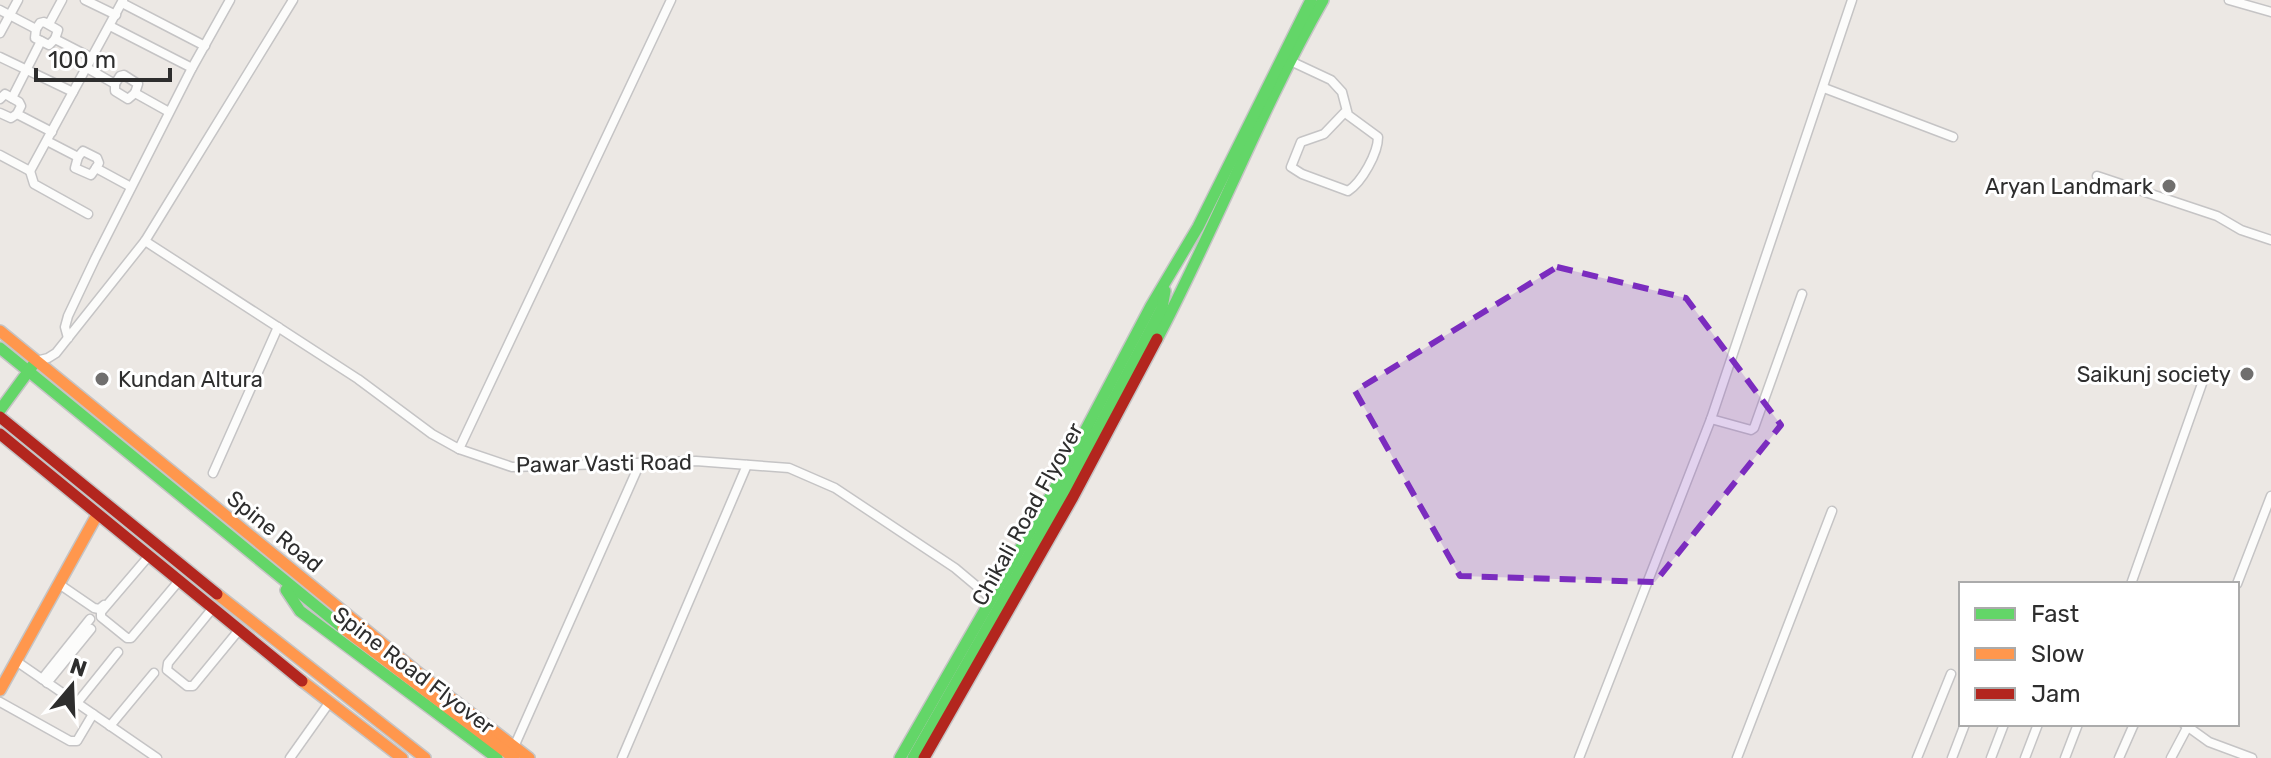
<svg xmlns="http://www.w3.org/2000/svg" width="2271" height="758" font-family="Rubik,sans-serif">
<rect width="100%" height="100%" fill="#ece8e4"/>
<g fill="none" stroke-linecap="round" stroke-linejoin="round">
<defs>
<g id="street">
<polyline points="85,0 116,15"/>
<polyline points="2229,0 2271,12"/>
<polyline points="122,3 205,46"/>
<polyline points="0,10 36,29"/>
<polyline points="49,24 62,0"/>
<polyline points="110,26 192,68"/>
<polyline points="36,29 40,23 44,22 58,30 55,39"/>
<polyline points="36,29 35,38 49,45 55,39"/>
<polyline points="0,33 18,0"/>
<polyline points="55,39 92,58"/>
<polyline points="0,57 73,92"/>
<path d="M1284 58 1331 80 1342 92 1348 115 1378 137C1378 153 1362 182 1348 191L1302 174 1291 167 1301 142 1324 134 1346 111"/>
<polyline points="87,68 115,84 115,91 128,99 135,93"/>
<polyline points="115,84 120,76 124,75 138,84 135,93"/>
<polyline points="1824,88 1953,137"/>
<polyline points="135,93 169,112"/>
<polyline points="12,98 41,41"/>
<polyline points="0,99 5,94 19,102 21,106 17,114"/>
<polyline points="0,113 11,118 17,114 52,132"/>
<polyline points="47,141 78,157"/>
<polyline points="0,155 30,171 123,0"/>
<polyline points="78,157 75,168 91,175 96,168"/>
<polyline points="78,157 83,151 97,158 99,163 96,168"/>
<polyline points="96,168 131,187"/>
<polyline points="30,171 34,184 88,214"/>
<polyline points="2097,176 2217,216 2241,230 2271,240"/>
<polyline points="145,241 358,379 432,434 459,449 512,467 696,461 789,468 835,488 955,568 992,599"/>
<polyline points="68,338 65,327 68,316 95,259 192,68 230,0"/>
<polyline points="36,361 48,358 56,353 145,241 293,0"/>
<polyline points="1711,419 1751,430 1754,428 1802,294"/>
<polyline points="459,449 671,0"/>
<polyline points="213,473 278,327"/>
<polyline points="148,557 101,612 101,617 127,638 131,638 178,582"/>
<polyline points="59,584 94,608 99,609 104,605"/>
<polyline points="2131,584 2204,378"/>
<polyline points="2237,584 2271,496"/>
<polyline points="212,609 168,663 167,670 187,686 193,686 239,630"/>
<polyline points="16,661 157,758"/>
<polyline points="42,679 90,619"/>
<polyline points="47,683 91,629"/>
<polyline points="0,702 70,741 77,741 93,714"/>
<polyline points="77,703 118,652"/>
<polyline points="2184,724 2209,742 2252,758"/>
<polyline points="110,726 154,673"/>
<polyline points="514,747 640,463"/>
<polyline points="290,758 329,703"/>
<polyline points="622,758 747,465"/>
<polyline points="1579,758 1711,419 1852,0"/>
<polyline points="1737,758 1832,511"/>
<polyline points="1917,758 1951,674"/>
<polyline points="1952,758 1965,724"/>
<polyline points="1991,758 2004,724"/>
<polyline points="2025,758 2038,724"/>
<polyline points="2065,758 2078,724"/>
<polyline points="2119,758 2134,724"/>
<polyline points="2171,758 2188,726"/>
</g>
<g id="fast">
<path d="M1157 339C1216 227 1261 109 1323 0"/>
<polyline points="0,348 343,628"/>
<polyline points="0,410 33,365"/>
<polyline points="286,590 300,611 497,758"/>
<polyline points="900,758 1055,488 1151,306 1198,227 1311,0"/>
<polyline points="913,758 1064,493 1162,308 1165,291"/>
</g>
<g id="slow">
<polyline points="0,331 416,671 529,758"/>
<polyline points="217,594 425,758"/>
<polyline points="343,628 514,758"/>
<polyline points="302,681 402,758"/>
<polyline points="0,690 97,515"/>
</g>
<g id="jam">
<polyline points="0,417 217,594"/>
<polyline points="0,434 302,681"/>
<polyline points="924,758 1073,497 1157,339"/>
</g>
</defs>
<use href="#street" stroke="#c5c4c5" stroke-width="11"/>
<use href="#fast" stroke="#c5c4c5" stroke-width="14"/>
<use href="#slow" stroke="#c5c4c5" stroke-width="14"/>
<use href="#jam" stroke="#c5c4c5" stroke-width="14"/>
<use href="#street" stroke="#fcfcfb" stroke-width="8"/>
<use href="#fast" stroke="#63d668" stroke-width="11"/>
<use href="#slow" stroke="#ff974d" stroke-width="11"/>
<use href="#jam" stroke="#b3261e" stroke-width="11"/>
</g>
<path fill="#7b2cbf" fill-opacity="0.2" stroke="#7b2cbf" stroke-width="6" stroke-dasharray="16 10" stroke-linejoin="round" d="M1557 267 1686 298 1781 425 1655 582 1460 576 1355 391Z"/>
<g fill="#706f6e" stroke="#fff" stroke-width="3">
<circle cx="2169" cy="186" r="8"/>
<circle cx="2247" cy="374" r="8"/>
<circle cx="102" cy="379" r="8"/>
</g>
<g text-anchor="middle" stroke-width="6" stroke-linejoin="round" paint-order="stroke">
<g font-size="22" fill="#2e2e2e" stroke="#fff" text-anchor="end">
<text x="2153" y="194">Aryan Landmark</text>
<text x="2231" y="382">Saikunj society</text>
<text x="118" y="387" text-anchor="start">Kundan Altura</text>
</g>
<g font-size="22" fill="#2e2e2e" stroke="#fff">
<text transform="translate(604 463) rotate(-1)" y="8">Pawar Vasti Road</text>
<text transform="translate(1027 514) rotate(-61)" y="8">Chikali Road Flyover</text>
<text transform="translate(275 531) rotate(39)" y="8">Spine Road</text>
<text transform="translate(414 670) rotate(37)" y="8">Spine Road Flyover</text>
</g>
</g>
<rect x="1959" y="582" width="280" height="144" fill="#ffffff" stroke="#ababab" stroke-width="2"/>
<rect x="1975" y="608" width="40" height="12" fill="#63d668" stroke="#ababab" stroke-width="2"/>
<text x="2031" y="622" font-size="24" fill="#2e2e2e">Fast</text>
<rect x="1975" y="648" width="40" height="12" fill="#ff974d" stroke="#ababab" stroke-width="2"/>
<text x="2031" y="662" font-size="24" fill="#2e2e2e">Slow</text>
<rect x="1975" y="688" width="40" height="12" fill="#b3261e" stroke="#ababab" stroke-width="2"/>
<text x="2031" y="702" font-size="24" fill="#2e2e2e">Jam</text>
<g transform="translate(72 686) rotate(19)" stroke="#ffffff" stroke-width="6" paint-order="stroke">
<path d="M0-6L14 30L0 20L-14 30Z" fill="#2e2e2e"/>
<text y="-12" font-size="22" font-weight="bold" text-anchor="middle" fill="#2e2e2e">N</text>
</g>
<path d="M36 68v12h134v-12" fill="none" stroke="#2e2e2e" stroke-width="4"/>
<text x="48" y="68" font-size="24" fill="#2e2e2e" stroke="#ffffff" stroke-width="6" paint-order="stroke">100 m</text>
</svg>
